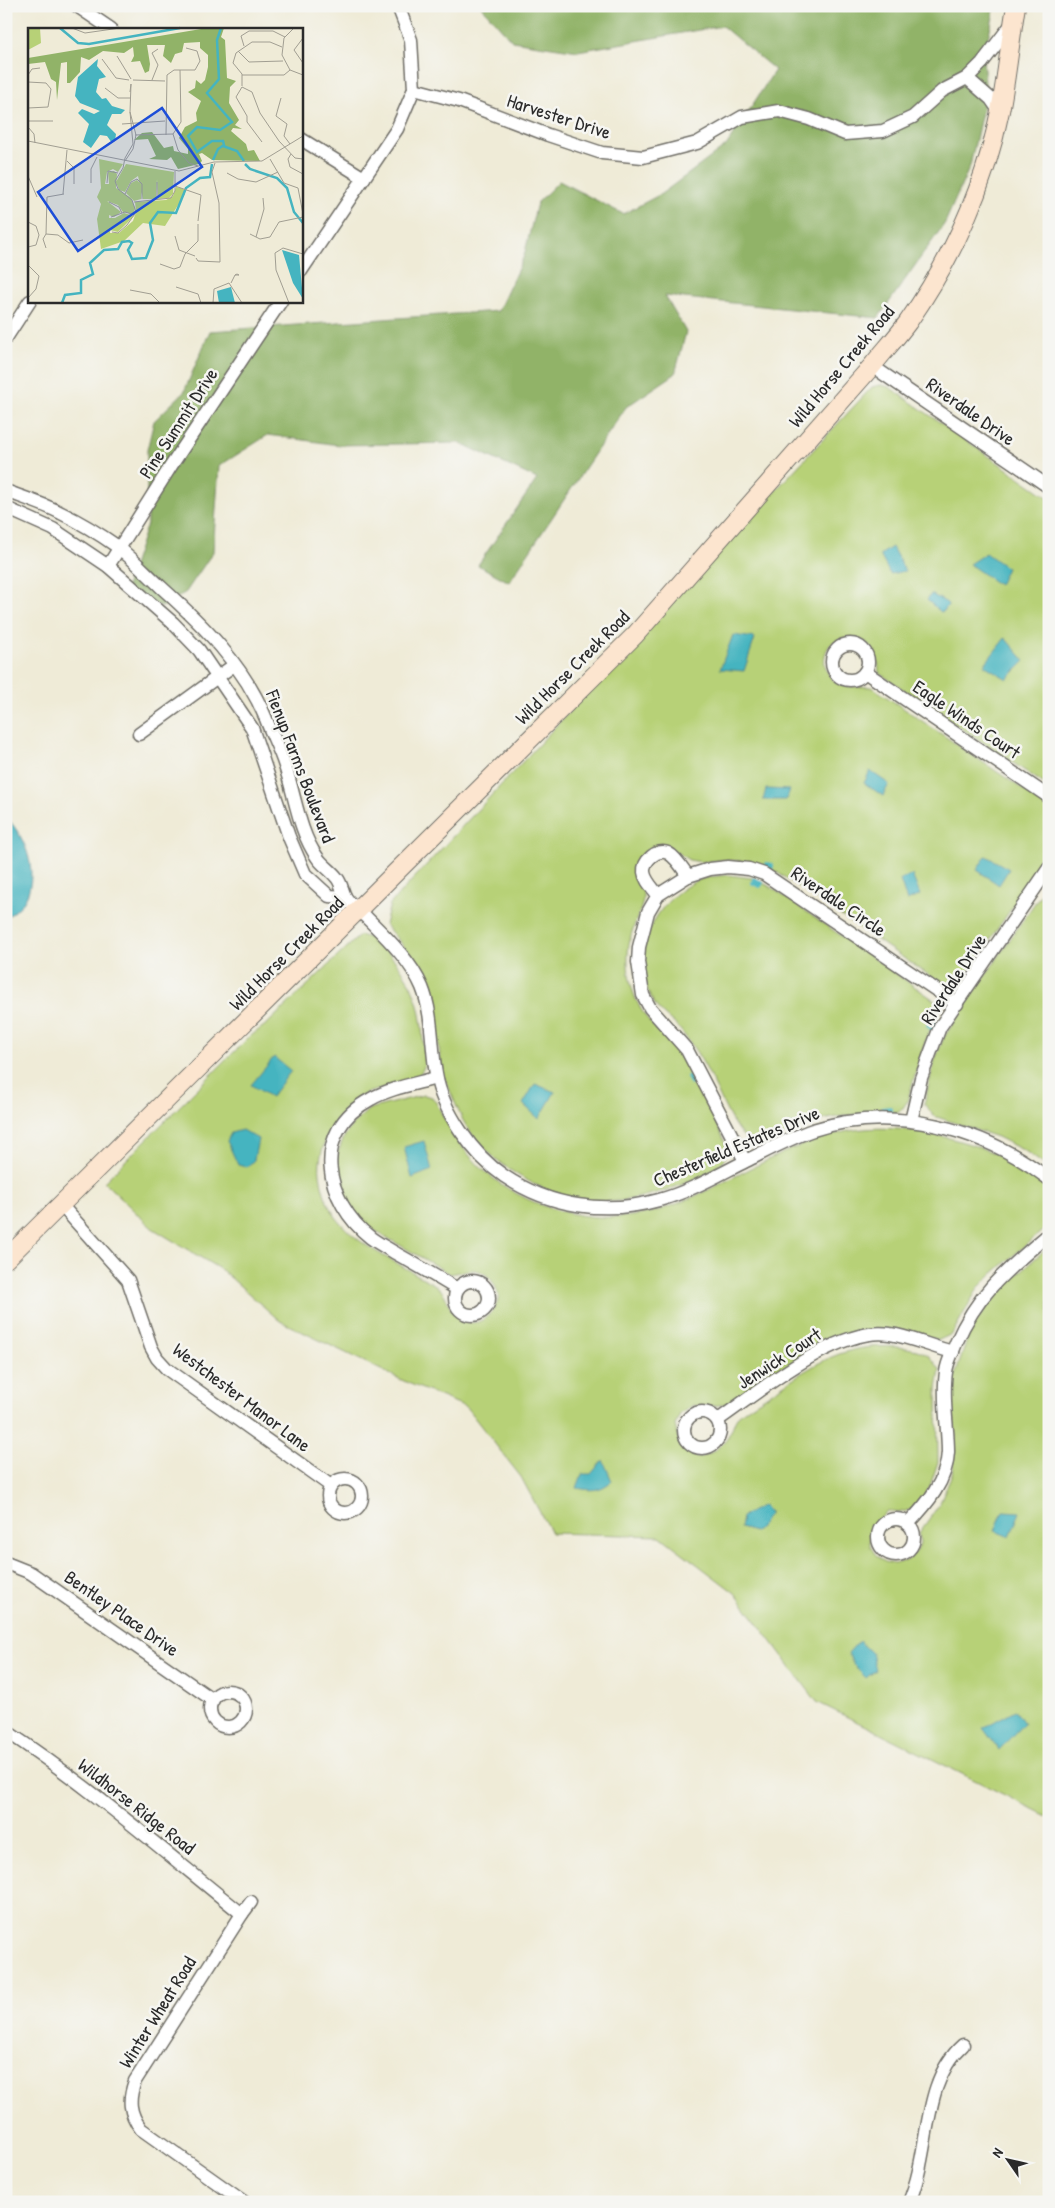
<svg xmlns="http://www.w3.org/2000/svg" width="1055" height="2208" font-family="'Patrick Hand',sans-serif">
<rect width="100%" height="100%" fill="#f6f6f2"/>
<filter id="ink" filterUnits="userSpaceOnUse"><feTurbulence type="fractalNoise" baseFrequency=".02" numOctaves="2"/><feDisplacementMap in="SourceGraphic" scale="10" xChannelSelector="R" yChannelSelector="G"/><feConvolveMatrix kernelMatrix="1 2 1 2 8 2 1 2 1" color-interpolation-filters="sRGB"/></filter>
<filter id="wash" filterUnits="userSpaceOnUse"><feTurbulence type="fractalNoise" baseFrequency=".0096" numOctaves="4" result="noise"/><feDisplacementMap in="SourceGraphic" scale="20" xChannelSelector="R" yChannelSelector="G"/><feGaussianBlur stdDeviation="1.12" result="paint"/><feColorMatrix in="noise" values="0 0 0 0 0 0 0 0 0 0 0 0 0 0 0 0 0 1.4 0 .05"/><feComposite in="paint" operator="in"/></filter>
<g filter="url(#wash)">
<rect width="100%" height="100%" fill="#efebd7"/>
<g fill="#b7d177" stroke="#717e51">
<path d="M881 385 889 387 1049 498V787L879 673C878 620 814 632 826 669 829 676 834 683 842 685 852 688 862 686 872 687L1049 807V854L963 979C957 986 951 985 942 984L778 873 744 861 720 860 701 862 689 860 665 845C649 845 632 857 635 875 637 882 643 889 643 895 644 906 636 919 633 929 623 957 628 990 644 1014 654 1030 671 1042 682 1057 690 1068 725 1136 726 1148 727 1152 726 1157 723 1161 708 1180 650 1196 626 1200 567 1209 503 1177 468 1129 461 1118 456 1105 451 1093 448 1085 443 1077 442 1068 436 1039 440 1009 427 982 417 960 401 943 385 925L390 904 872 387Z"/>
<path d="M729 875 752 878 769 886 937 1002 938 1014 925 1042 907 1102 902 1109 897 1112C866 1113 832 1115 803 1126 791 1130 766 1145 753 1142 736 1139 719 1093 711 1078 702 1059 691 1043 678 1027 670 1019 659 1012 654 1003 629 960 649 909 689 885 701 877 715 876 729 875Z"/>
<polygon points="1049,882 1049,1168 1025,1151 997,1137 934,1116 924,1104 935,1059 944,1037"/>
<path d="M360 935C365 937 373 938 378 941 383 944 387 950 390 955 414 982 421 1006 423 1041 424 1050 427 1063 422 1071 412 1086 383 1087 367 1093 341 1104 316 1146 320 1174 327 1231 369 1247 414 1273 422 1278 433 1282 440 1289 450 1299 448 1315 464 1321 482 1328 495 1311 499 1297 496 1284 487 1269 471 1270 464 1270 457 1273 450 1274L365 1225 340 1194 335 1168 338 1152 344 1137 352 1125 369 1109 424 1095 432 1097C438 1104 440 1111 445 1120 458 1144 476 1166 498 1182 547 1217 615 1228 671 1206 730 1184 782 1145 844 1132 880 1124 921 1130 956 1140 989 1149 1024 1164 1049 1189V1225L992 1274 978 1288 952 1334 939 1340C929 1337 919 1333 909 1331 883 1328 852 1330 828 1339L727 1404 706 1407 693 1405 680 1414 675 1425 681 1448 697 1458C713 1454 723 1446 731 1431 733 1427 734 1421 737 1417 747 1407 763 1399 774 1391 815 1364 844 1343 896 1347 918 1349 928 1350 940 1370L937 1389 938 1462 930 1486 921 1502 913 1509 898 1513 887 1511 870 1530V1546L875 1554 885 1562 895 1564 908 1560 917 1551 920 1543 919 1533 939 1505 952 1475 956 1435 951 1398 955 1376 969 1334 991 1298 1049 1246V1817L817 1702 735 1593 660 1536 551 1533 521 1477 466 1407 408 1383 280 1321 223 1271 152 1228 104 1182 248 1038 268 1023Z"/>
</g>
<polygon fill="#91b368" stroke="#5e6f4a" points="481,6 993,6 993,17 983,59 986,94 970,166 945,223 878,318 665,296 686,332 675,374 626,407 509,582 478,565 537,479 460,443 339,445 268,435 219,466 213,552 186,592 162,607 125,590 147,524 147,450 154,421 184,392 210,331 498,311 524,256 537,203 559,181 623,214 661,194 726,146 775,70 722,26 578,51 512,41"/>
<g fill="#45b4c0" stroke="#387076">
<polygon points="892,547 905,571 890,574 880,555"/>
<polygon points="986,553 1007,568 999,585 969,564"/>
<polygon points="931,594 947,603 948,605 944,611 941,612 927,600"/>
<polygon points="733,635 755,638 744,671 720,669"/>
<polygon points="1005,638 1025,661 1007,679 984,665"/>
<polygon points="870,771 889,784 883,796 864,783"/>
<polygon points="766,789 767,789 790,790 786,800 763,800"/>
<path d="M6 817C32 843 46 896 6 917Z"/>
<polygon points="986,856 1009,869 999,885 977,870"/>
<polygon points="912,875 920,895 907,901 900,880"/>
<polygon points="274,1057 291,1071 271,1097 251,1085"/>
<polygon points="535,1084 555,1092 539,1119 523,1104"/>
<polygon points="242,1130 258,1139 254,1160 247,1167 238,1165 227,1141 231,1133"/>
<polygon points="424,1141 432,1170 412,1178 404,1147"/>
<path d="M603 1460 612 1481C600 1491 592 1491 577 1488L582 1474H591Z"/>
<polygon points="763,1505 770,1513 761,1526 755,1532 740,1528 742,1517"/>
<polygon points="1003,1511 1020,1512 1010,1537 995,1531"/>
<polygon points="859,1641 872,1653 876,1670 866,1678 854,1665 848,1653"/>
<polygon points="1015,1710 1024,1723 999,1750 983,1728"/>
</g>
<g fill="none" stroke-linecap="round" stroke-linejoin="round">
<g stroke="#45b4c0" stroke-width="4">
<polygon points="767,864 772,865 771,870 764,867"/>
<polygon points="754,879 762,883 760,886 753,883"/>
<polygon points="931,1021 935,1023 932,1029 928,1026"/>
<polygon points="692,1075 695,1080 691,1083 688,1077"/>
<polygon points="890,1108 890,1113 882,1113 883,1109"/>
<polygon points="791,1126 793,1129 788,1131 787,1127"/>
</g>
</g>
</g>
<g filter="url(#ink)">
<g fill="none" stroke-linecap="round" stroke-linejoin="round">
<defs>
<g id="street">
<polyline points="77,6 111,29"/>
<polyline points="967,78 991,99 1000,112"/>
<polyline points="414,89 459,101 548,135 602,153 643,157 697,143 742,117 779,111 809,119 845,134 883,131 913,117 942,91 967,78 982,63 1011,25"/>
<polyline points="301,139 364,178"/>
<polyline points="301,271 397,129 414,89 411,40 398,6"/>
<polyline points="6,338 30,301"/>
<polyline points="872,366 1049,487"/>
<path d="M6 491C24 498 44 504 61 513 80 522 101 535 118 547 133 559 147 574 161 587 203 625 244 665 266 719 272 735 280 750 285 766 295 795 299 832 317 857 322 865 331 870 337 878 342 884 342 892 346 898 351 905 361 912 367 918 387 938 411 961 422 987 433 1014 431 1046 436 1074 442 1111 473 1155 504 1176 550 1207 606 1215 659 1200 689 1192 718 1175 746 1161 768 1150 790 1138 813 1130 894 1104 983 1128 1049 1179"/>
<polyline points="6,508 53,529 108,566 173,623 199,650 252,728 289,837 305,874 329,896 345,897"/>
<polyline points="108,566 171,466 281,301"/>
<circle cx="850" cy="662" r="18"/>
<polyline points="865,672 1049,797"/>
<polyline points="139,734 234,665"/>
<path d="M658 895C653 888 645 881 644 872 643 861 657 848 668 853 676 857 683 869 688 876"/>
<path d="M436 1078C415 1084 390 1088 371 1099 310 1131 324 1201 371 1238 379 1244 389 1249 397 1254 417 1265 437 1277 457 1289"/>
<polyline points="911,1121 921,1078 940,1027 1049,868"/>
<polyline points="745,1161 687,1050 650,1008 643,995 638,962 639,947 648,912 658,895 688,876 710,869 728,867 749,869 764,874 957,1004"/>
<polyline points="62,1206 128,1280 151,1347 157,1358 167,1369 331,1486"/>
<circle cx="472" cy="1298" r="17"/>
<circle cx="702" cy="1430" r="18"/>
<path d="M718 1420C759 1392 838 1325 890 1334 911 1337 932 1347 953 1352"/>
<circle cx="345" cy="1496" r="17"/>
<circle cx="896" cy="1537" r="18"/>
<path d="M908 1524C927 1504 947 1481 948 1452 948 1425 942 1399 946 1372 947 1362 953 1352 956 1343 978 1292 1008 1269 1049 1234"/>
<polyline points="6,1563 31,1573 213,1700"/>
<circle cx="228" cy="1709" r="18"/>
<path d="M6 1731C89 1786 165 1852 242 1914"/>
<path d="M244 2202 141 2129C129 2113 128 2100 135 2081L242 1914 251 1902"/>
<path d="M909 2202C931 2152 921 2082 963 2045"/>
</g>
<path id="secondary" d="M6 1259 635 635 872 366C884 351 897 337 908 322 952 259 985 186 1000 111 1007 76 1010 41 1016 6"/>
</defs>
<use href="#street" stroke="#706e67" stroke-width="15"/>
<use href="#secondary" stroke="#706e67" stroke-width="20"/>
<use href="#street" stroke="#fff" stroke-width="12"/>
<use href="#secondary" stroke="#fce5cf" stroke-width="18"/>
</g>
</g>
<g text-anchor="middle" stroke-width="5" stroke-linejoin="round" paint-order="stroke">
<g font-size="19" fill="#2b2b2b" stroke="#f6f6f2">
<text transform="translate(559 116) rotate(18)" y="7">Harvester Drive</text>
<text transform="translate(841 366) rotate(-50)" y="7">Wild Horse Creek Road</text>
<text transform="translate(971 411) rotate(35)" y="7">Riverdale Drive</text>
<text transform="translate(178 423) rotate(-57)" y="7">Pine Summit Drive</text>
<text transform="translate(572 667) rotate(-45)" y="7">Wild Horse Creek Road</text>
<text transform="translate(967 719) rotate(34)" y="7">Eagle Winds Court</text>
<text transform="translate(301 766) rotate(69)" y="7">Fienup Farms Boulevard</text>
<text transform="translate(839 901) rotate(34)" y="7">Riverdale Circle</text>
<text transform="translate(286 953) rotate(-45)" y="7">Wild Horse Creek Road</text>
<text transform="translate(953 979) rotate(-57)" y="7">Riverdale Drive</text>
<text transform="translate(736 1146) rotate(-23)" y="7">Chesterfield Estates Drive</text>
<text transform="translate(779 1358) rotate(-33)" y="7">Jenwick Court</text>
<text transform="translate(242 1397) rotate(37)" y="7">Westchester Manor Lane</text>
<text transform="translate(122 1613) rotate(35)" y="7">Bentley Place Drive</text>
<text transform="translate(137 1806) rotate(38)" y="7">Wildhorse Ridge Road</text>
<text transform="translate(157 2012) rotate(-58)" y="7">Winter Wheat Road</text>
</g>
</g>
<g transform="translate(28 28)">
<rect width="275" height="275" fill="#efebd7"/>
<path d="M0 0H12L13 15 0 22ZM71 131 95 136 90 144 85 141 79 144 77 156H81L80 144 86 143 89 146 88 160 103 170 107 180 106 186 95 184 90 177 79 173 93 184 86 189 81 187V190H87L96 185 106 188 90 204 82 202V205H91L105 193 108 184 107 174 138 172 145 168 148 159 153 160 157 162V166L137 198 115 195 96 213 73 221 69 191 73 176 69 169 73 160ZM98 136 146 144 145 166 141 170 130 171 129 151 128 171H115L110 148 103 153 97 164 91 162 88 154ZM109 152 114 157 113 171 106 173 98 165 103 155Z" fill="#b7d177"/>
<path d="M179 0H196L193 9 197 12 199 50 208 53 202 59 201 75 211 92 207 97 214 101 205 100 203 103 218 116 220 123 226 122 232 133 184 132 174 125 171 126 174 133 171 136 150 141 143 129 139 132 121 131 128 128 120 111 106 112 114 105 124 104 136 120 145 118 146 123 160 126V121L151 110 157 99 169 93 168 85 173 73 160 64 167 60 168 52 173 56 177 52 180 39V27L172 20V14L156 15 154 24 147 26 143 35 135 28 137 17H119L122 36 121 43 117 45 112 33 103 34 106 28 105 19 96 25 75 23 61 32 53 29 52 44 42 55H39V34L33 35 29 72 28 54 23 51 17 34 0 36V30Z" fill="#91b368"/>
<path d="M70 31 69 38 78 49 71 51 68 64 74 71 78 70 84 78 97 82 93 86H84L79 97 88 106 87 113 84 115 79 108 72 107 63 120 55 114 61 96 50 85 54 81 66 86 72 83 52 75 47 68 50 49ZM254 222 271 227 275 271 265 255ZM203 259 207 275H191L189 263Z" fill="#45b4c0"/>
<path fill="none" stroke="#45b4c0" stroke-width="2.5" d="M32 0 50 15 61 16 152 0M195 118 209 123 216 133M185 132 190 121 196 117 195 113H184L169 124 160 108 169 99 192 102 204 94 179 65 191 51 189 12 193 0M217 136 222 141 249 150 259 160 266 184 275 195M34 275 37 267 53 265V252L65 246 62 235 76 222 90 221 94 214 101 213 104 215 100 222 104 231 118 230 125 212 122 195 130 184 148 185 158 160 172 150 182 149 184 136"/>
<path fill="none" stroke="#a19e92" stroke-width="1" d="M44 0 57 5 92 0M266 0 256 10 254 27 262 42 275 47M275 10 266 22 275 35M216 18 213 8 221 3H245L257 9M210 23 221 34 255 33M89 28 103 51M74 31 88 50 101 52M0 47 4 41 12 40M214 47H256L262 42M105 52 137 53M124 52 130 37 124 25 130 21M0 54 18 55 23 61 20 79 0 80M214 58V46L205 35 208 25 224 14H242L254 19M77 60 90 70H102M102 64 103 56 102 84M253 70 248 88 259 96 256 108 262 116M219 88 208 69 214 59 224 64 232 85 251 113 267 130 275 131M219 88V94L234 114M0 93H25M94 96 137 93M0 99 6 106 7 115M145 106 153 94 152 42M145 106 150 122 161 135 170 138M107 107 145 106M138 107 139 47 146 42H167L172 33 169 23 158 20M0 113 151 143 186 134 234 133 275 108M263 126 260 131 262 139 275 146M242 131 256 155 270 160 275 186M39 133 46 140V156M199 145 210 151 228 154 250 144M0 148 9 169M63 155V141L69 129M79 155 80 143 90 145M147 158 173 167 170 193M35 166 39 122M97 166 103 154 109 151 114 156V171M129 172V154M81 174 91 179 94 185M106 174 143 170 147 163V143M83 189 97 184 107 187M0 194 8 198 11 207 8 217 0 219M84 204 90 205 99 197 108 184 104 172 90 161 87 153 95 140 97 130 105 116 102 84 108 107 105 121 97 133M18 206 30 207 41 215 55 212M222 206 232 211 242 209 251 194 275 189M147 208 151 222 167 228M228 209 236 181 235 170M18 220 15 211 18 206 19 169 36 166M168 230 170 233 192 234 191 175 184 144 187 135M132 236 146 241 152 239 157 226 170 213V196M0 237 11 248 8 261 0 270M203 255 207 247H211L209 246 207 247M148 259 170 266 173 275M102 262 123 266 132 275M185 275 186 261 201 255 214 275M261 275 248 242 247 225 255 220 275 226"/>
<path fill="#1d4ed8" fill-opacity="0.15" stroke="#1d4ed8" stroke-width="2.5" d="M134 80 174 139 50 223 10 164Z"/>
<rect width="275" height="275" fill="none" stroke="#2b2b2b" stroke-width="2.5"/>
</g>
<rect width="1055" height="2208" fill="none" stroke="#f6f6f2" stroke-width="25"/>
<g transform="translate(1008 2160) rotate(304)" stroke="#f6f6f2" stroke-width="4" paint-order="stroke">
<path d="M0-4L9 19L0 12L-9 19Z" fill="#2b2b2b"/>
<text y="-8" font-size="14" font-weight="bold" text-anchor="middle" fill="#2b2b2b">N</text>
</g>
</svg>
